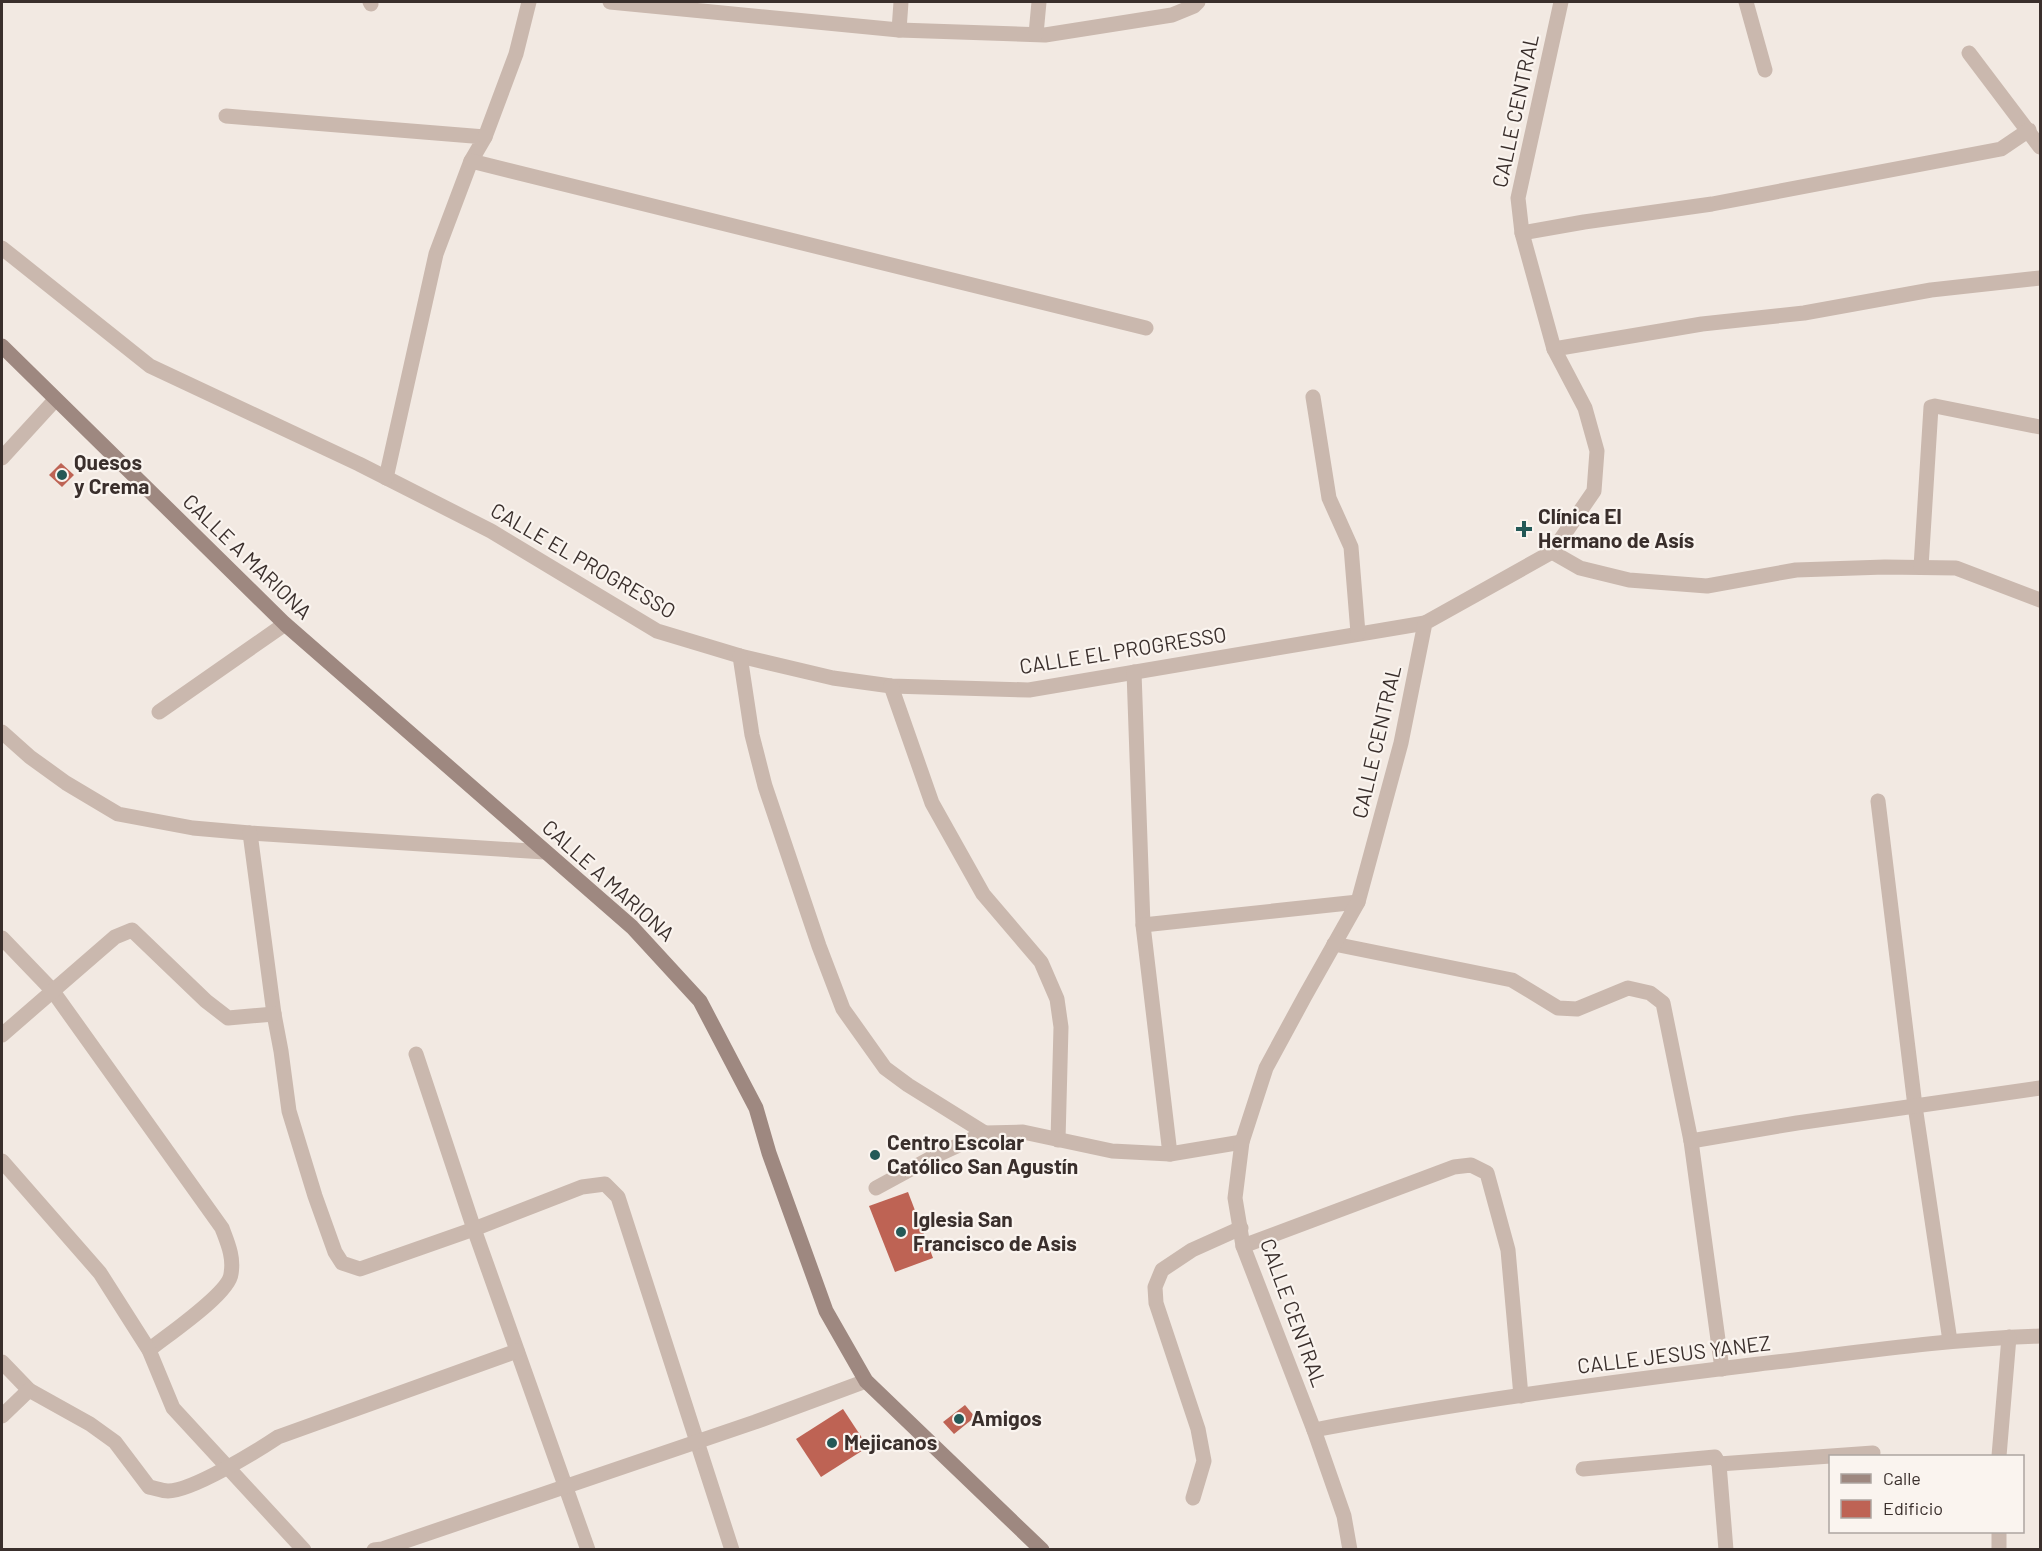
<svg xmlns="http://www.w3.org/2000/svg" width="2042" height="1551" font-family="Barlow,sans-serif">
<rect width="100%" height="100%" fill="#f2e9e2"/>
<g fill="#be6354">
<polygon points="61,463 74,475 62,487 49,475"/>
<polygon points="908,1192 933,1258 895,1272 869,1206"/>
<polygon points="965,1405 975,1417 954,1434 943,1422"/>
<polygon points="843,1409 868,1447 821,1477 796,1439"/>
</g>
<g fill="none" stroke-linecap="round" stroke-linejoin="round">
<g stroke="#cab8ae" stroke-width="15">
<polyline points="370,2 371,4"/>
<polyline points="610,2 899,30 1045,35 1172,15 1194,6 1198,2"/>
<polyline points="1746,2 1765,70"/>
<polyline points="899,30 901,2"/>
<polyline points="1036,34 1039,2"/>
<polyline points="1969,53 2040,147"/>
<polyline points="226,116 485,137 471,161"/>
<polyline points="485,137 516,54 529,2"/>
<polyline points="1522,233 1584,222 1712,204 2001,149 2029,130"/>
<polyline points="2,248 150,366 359,464 491,531 657,631 740,656 833,678 891,686 1029,690 1425,623"/>
<polyline points="1554,349 1702,324 1804,313 1931,290 2040,278"/>
<polyline points="1313,397 1329,498 1351,547 1358,633"/>
<polyline points="2,458 55,400"/>
<polyline points="386,478 436,254 471,161 1146,328"/>
<polyline points="1552,552 1580,568 1629,580 1707,586 1796,570 1885,567 1956,568 2040,600"/>
<polyline points="1921,567 1931,407 1935,406 2040,427"/>
<polyline points="740,656 752,735 765,786 819,946 843,1009 885,1068 908,1085 985,1133"/>
<polyline points="1134,672 1143,925"/>
<polyline points="891,686 932,803 983,894 1041,962 1057,999 1061,1027 1058,1140"/>
<polyline points="159,712 285,624"/>
<polyline points="2,732 30,757 66,783 118,814 193,828 250,833 545,852"/>
<polyline points="1878,801 1915,1106 1950,1341"/>
<polyline points="250,833 274,1014 281,1051 289,1111 315,1196 335,1252 342,1263 360,1269 474,1229 582,1187 605,1184 618,1197 732,1550"/>
<path d="M2 938 52 990 222 1228C228 1244 234 1257 231 1274 229 1294 166 1336 149 1350"/>
<polyline points="1334,944 1512,980 1558,1008 1577,1009 1628,988 1650,993 1663,1003 1691,1141 1722,1369"/>
<polyline points="2,1035 115,937 132,930 206,1001 228,1018 274,1014"/>
<polyline points="416,1054 474,1229 588,1550"/>
<polyline points="1691,1141 1797,1123 2040,1088"/>
<polyline points="1170,1154 1143,925 1358,902"/>
<polyline points="2,1161 100,1273 149,1350 173,1408 304,1550"/>
<polyline points="876,1188 933,1157 985,1133 1023,1132 1112,1151 1170,1154 1242,1142"/>
<polyline points="1243,1246 1454,1167 1471,1165 1487,1173 1508,1250 1521,1396"/>
<path d="M2 1362 29 1390 90 1424 115 1442 149 1487C155 1488 162 1491 168 1491 192 1491 257 1451 278 1437L517 1351"/>
<polyline points="2,1416 29,1390"/>
<path d="M1314 1430C1459 1402 1605 1383 1751 1365 1847 1354 1943 1339 2040 1336"/>
<polyline points="1999,1456 2009,1337"/>
<polyline points="1719,1464 1873,1453"/>
<polyline points="1583,1469 1715,1457 1719,1464 1726,1550"/>
<polyline points="1193,1498 1204,1461 1198,1429 1156,1303 1155,1287 1162,1270 1192,1250 1241,1228"/>
<polyline points="1999,1532 1999,1550"/>
<polyline points="374,1550 382,1549 755,1422 866,1381"/>
<polyline points="1350,1550 1344,1516 1314,1430 1243,1246 1235,1198 1242,1142 1266,1068 1305,996 1358,902 1401,743 1425,623 1552,552 1594,491 1597,451 1585,408 1554,349 1522,233 1518,198 1561,2"/>
</g>
<polyline stroke="#9e8880" stroke-width="15" points="2,346 285,624 632,927 700,1001 756,1108 769,1153 826,1311 866,1381 1042,1550"/>
</g>
<g fill="#245957" stroke="#faf4ef" stroke-width="2">
<circle cx="62" cy="475" r="6"/>
<path d="M1521 520h6v6h6v6h-6v6h-6v-6h-6v-6h6z"/>
<circle cx="875" cy="1155" r="6"/>
<circle cx="901" cy="1232" r="6"/>
<circle cx="959" cy="1419" r="6"/>
<circle cx="832" cy="1443" r="6"/>
</g>
<g text-anchor="middle" stroke-width="4.5" stroke-linejoin="round" paint-order="stroke">
<g font-size="21" fill="#3a2f2c" stroke="#faf4ef">
<text transform="translate(1516 111) rotate(-78)" y="7">CALLE CENTRAL</text>
<text transform="translate(247 557) rotate(44)" y="7">CALLE A MARIONA</text>
<text transform="translate(583 561) rotate(30)" y="7">CALLE EL PROGRESSO</text>
<text transform="translate(1123 651) rotate(-9)" y="7">CALLE EL PROGRESSO</text>
<text transform="translate(1377 742) rotate(-77)" y="7">CALLE CENTRAL</text>
<text transform="translate(608 881) rotate(42)" y="7">CALLE A MARIONA</text>
<text transform="translate(1293 1313) rotate(70)" y="7">CALLE CENTRAL</text>
<text transform="translate(1674 1355) rotate(-7)" y="7">CALLE JESUS YANEZ</text>
</g>
<g font-size="21" font-weight="bold" fill="#3a2f2c" stroke="#faf4ef" text-anchor="start">
<text x="74" y="470">Quesos<tspan x="74" dy="24">y Crema</tspan></text>
<text x="1538" y="524">Clínica El<tspan x="1538" dy="24">Hermano de Asís</tspan></text>
<text x="887" y="1150">Centro Escolar<tspan x="887" dy="24">Católico San Agustín</tspan></text>
<text x="913" y="1227">Iglesia San<tspan x="913" dy="24">Francisco de Asis</tspan></text>
<text x="971" y="1426">Amigos</text>
<text x="844" y="1450">Mejicanos</text>
</g>
</g>
<rect width="2042" height="1551" fill="none" stroke="#3a2f2c" stroke-width="6"/>
<rect x="1829" y="1455" width="195" height="78" fill="#faf4ef" stroke="#ada5a1" stroke-width="1.5"/>
<rect x="1841" y="1474" width="30" height="9" fill="#9e8880" stroke="#ada5a1" stroke-width="1.5"/>
<text x="1883" y="1485" font-size="18" fill="#3a2f2c">Calle</text>
<rect x="1841" y="1500" width="30" height="18" fill="#be6354" stroke="#ada5a1" stroke-width="1.5"/>
<text x="1883" y="1515" font-size="18" fill="#3a2f2c">Edificio</text>
</svg>
